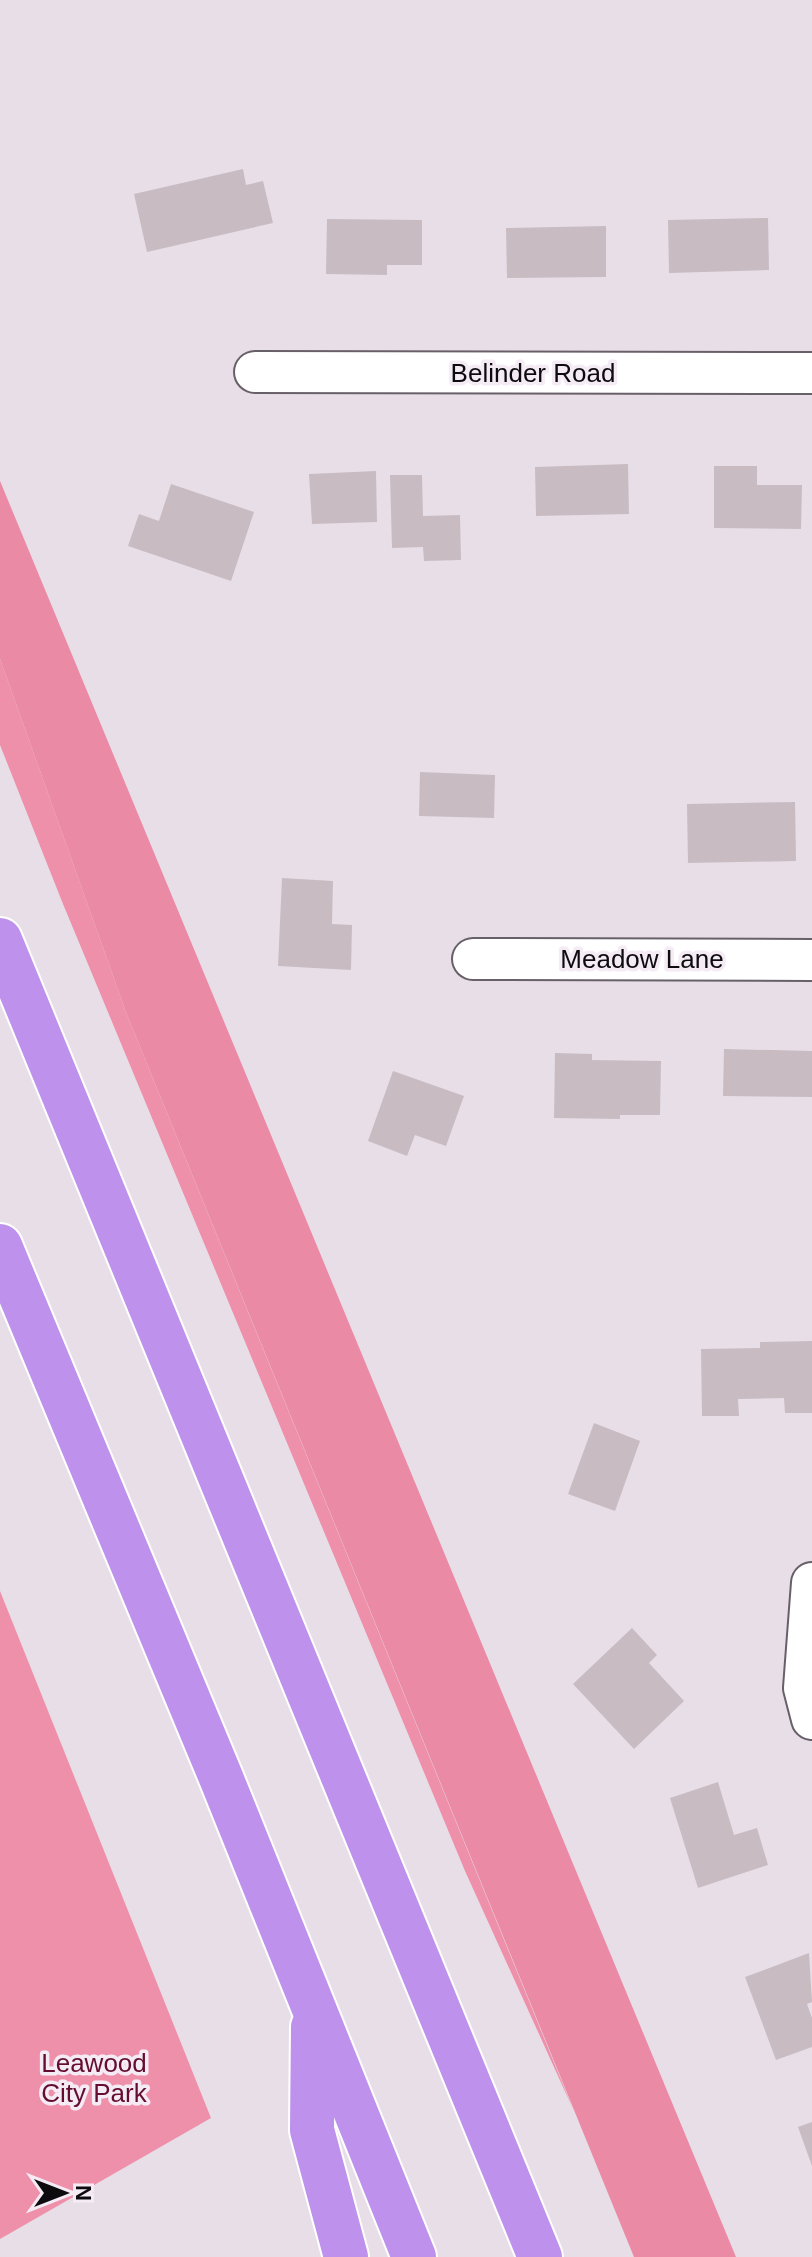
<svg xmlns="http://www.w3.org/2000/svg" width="812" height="2257" font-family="Arial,sans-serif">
<rect width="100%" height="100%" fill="#e8dee8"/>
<g fill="#ee90aa">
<polygon points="0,659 127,1015 573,2109 465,1871 63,904 0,745"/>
<polygon points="0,1591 211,2118 0,2239"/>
</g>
<polygon fill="#eb8aa5" points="0,481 736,2257 634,2257 127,1015 0,659"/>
<g fill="#c8bcc2">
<polygon points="243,169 246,185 263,181 273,223 147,252 134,194"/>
<polygon points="768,218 769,270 669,273 668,220"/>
<polygon points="327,219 422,220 422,265 387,265 387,275 326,274"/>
<polygon points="606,226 606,277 507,278 506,228"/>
<polygon points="628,464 629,514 536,516 535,467"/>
<polygon points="714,466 757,466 757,485 802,485 801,529 714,528"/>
<polygon points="376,471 377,522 312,524 309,474"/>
<polygon points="390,475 422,475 423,516 460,515 461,560 424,561 423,547 392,548"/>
<polygon points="171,484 254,512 231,581 128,546 139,514 159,521"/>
<polygon points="420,772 495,775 494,818 419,816"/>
<polygon points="795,802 796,861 688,863 687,804"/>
<polygon points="282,878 333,881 332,924 352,925 351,970 278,966"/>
<polygon points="724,1049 812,1051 812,1097 723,1096"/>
<polygon points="555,1053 592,1054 592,1060 661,1061 660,1115 620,1115 620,1119 554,1118"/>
<polygon points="393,1071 464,1096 446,1146 415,1135 407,1156 368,1141"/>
<polygon points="812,1341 812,1413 785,1413 784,1398 738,1399 739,1416 702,1416 701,1349 760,1348 760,1342"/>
<polygon points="594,1423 640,1441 615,1511 568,1494"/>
<polygon points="632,1628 657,1655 649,1663 684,1701 634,1749 573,1684"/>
<polygon points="718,1782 734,1835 757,1828 768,1865 698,1888 670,1798"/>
<polygon points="809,1953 812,2002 807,2004 812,2018 812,2047 776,2060 745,1977"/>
<polygon points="812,2122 812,2166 798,2127"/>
</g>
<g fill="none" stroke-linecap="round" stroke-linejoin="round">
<defs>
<g id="street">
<polyline points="255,372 812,373"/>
<polyline points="473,959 812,960"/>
<polyline points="812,1583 804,1688 812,1719"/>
</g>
<g id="highway">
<polyline points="0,940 540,2257"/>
<polyline points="0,1246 222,1780 414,2257"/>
<polyline points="313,2027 312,2130 346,2257"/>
</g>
</defs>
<use href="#street" stroke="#686068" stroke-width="44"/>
<use href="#highway" stroke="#fff" stroke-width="48"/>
<use href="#street" stroke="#fff" stroke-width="40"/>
<use href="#highway" stroke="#be91ed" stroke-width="44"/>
</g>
<g text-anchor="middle" stroke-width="7" stroke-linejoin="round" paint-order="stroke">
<g font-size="26" fill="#0e0b0e" stroke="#f5ebf5">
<text x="533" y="382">Belinder Road</text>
<text x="642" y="968">Meadow Lane</text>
</g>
<g font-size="26" fill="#640d31" stroke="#f5ebf5">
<text x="94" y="2072">Leawood<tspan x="94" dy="30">City Park</tspan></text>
</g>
</g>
<g transform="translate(64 2193) rotate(90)" stroke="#f5ebf5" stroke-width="6" paint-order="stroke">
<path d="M0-6L14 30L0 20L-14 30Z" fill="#0e0b0e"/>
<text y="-12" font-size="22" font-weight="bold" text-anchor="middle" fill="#0e0b0e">N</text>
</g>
</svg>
